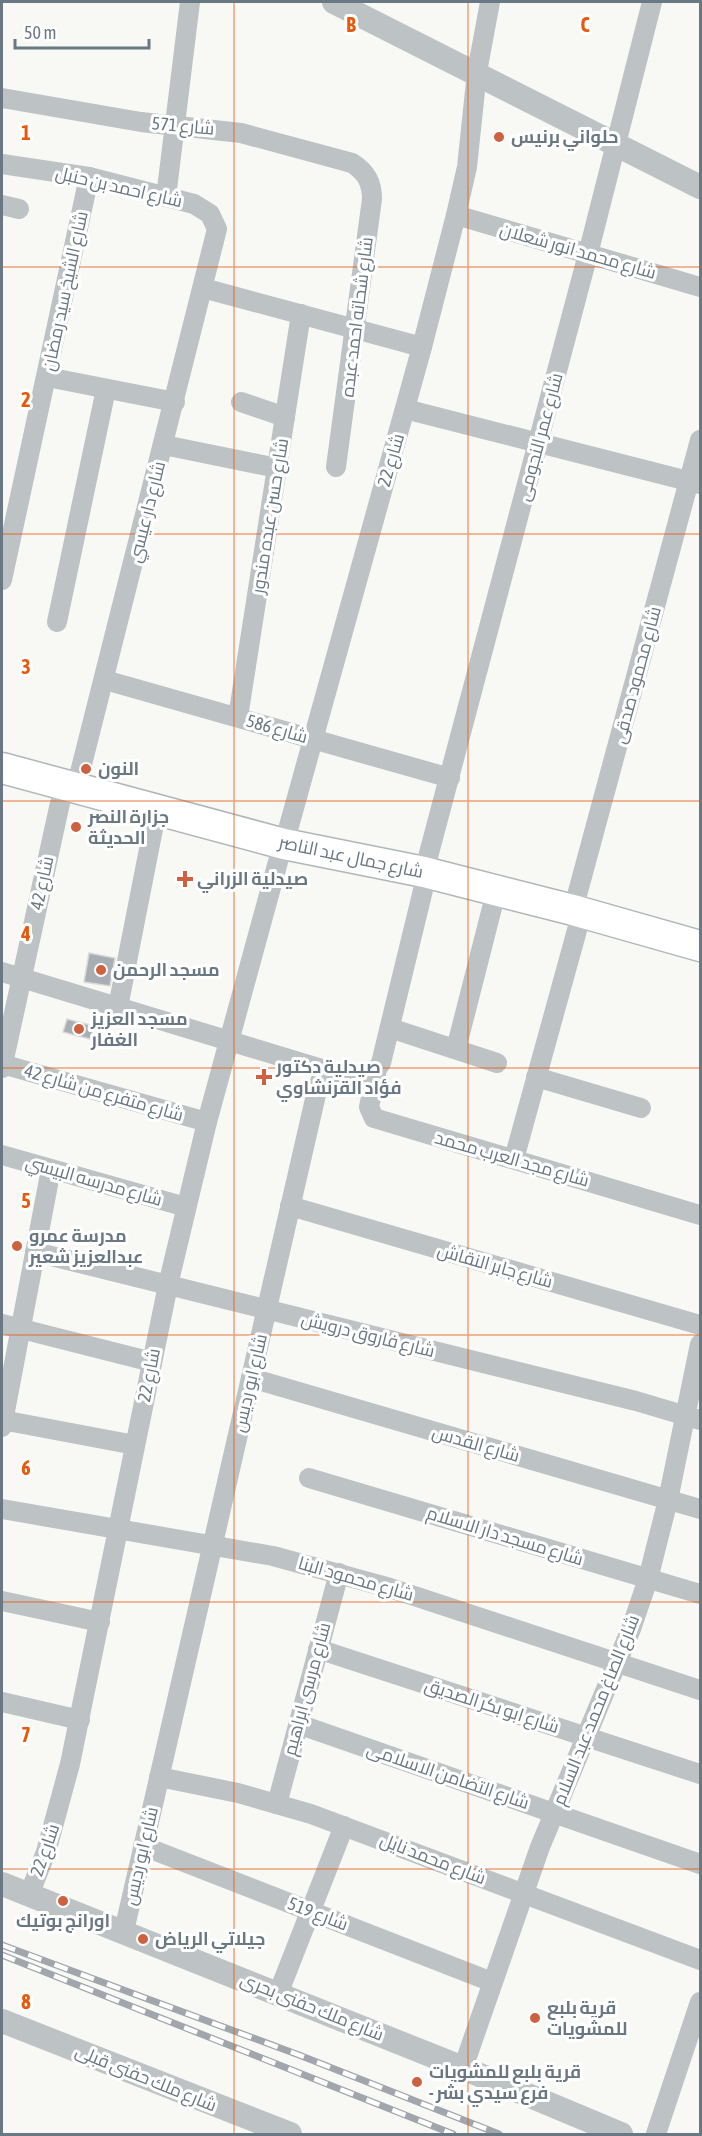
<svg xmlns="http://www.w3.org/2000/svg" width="702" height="2136" font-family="'Asap Condensed',Cairo,sans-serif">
<rect width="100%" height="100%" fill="#f8f8f5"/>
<g fill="#a7aeb4" stroke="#d9d9d8" stroke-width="1.5">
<polygon points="89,953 115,958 110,986 84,982"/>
<polygon points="67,1019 94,1026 90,1039 63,1032"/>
</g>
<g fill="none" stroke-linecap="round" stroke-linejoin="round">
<defs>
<polyline id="primary" points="2,768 284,844 424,872 573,910 700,946"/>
</defs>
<use href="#primary" stroke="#b1b6b9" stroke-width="33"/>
<g stroke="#bdc2c5" stroke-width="20">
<path d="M2 98 141 122 241 133 352 163C366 172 372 182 372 199L336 467"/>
<polyline points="2,164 89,177 194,204 210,214 217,229 76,788"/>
<polyline points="166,197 190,2"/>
<polyline points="2,205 19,209"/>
<polyline points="456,215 700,287"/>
<polyline points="203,288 422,347"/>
<polyline points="47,377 175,402"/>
<polyline points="241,402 285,417"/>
<polyline points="405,409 700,484"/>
<polyline points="164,445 277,468"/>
<polyline points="2,580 89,177"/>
<polyline points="57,622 106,389"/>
<polyline points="105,680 450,778"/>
<polyline points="238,717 301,314"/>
<polyline points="284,844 422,347 456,215 467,167 477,72 490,2"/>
<polyline points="424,872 588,254 652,2"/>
<polyline points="573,910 700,440"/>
<polyline points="2,972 332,1072"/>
<polyline points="118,1007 153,829"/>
<polyline points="390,1028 497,1063"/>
<polyline points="456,1049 493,904"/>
<polyline points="2,1064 207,1122"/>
<polyline points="2,1068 60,803"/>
<polyline points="377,1069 369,1107 374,1118 700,1215"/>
<polyline points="536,1077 641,1108"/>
<polyline points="2,1155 186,1207"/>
<polyline points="514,1159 582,912"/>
<polyline points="290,1206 700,1325"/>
<polyline points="35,1252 636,1401 700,1420"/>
<polyline points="2,1324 152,1362"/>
<polyline points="251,1378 700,1509"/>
<polyline points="2,1420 135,1445"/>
<polyline points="2,1427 51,1169"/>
<polyline points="309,1478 700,1594"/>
<polyline points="2,1509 273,1556 390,1588 700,1690"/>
<polyline points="2,1601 100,1622"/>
<polyline points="318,1649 700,1774"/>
<polyline points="2,1702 80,1720"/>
<polyline points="298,1724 700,1864"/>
<polyline points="159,1777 238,1793 311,1814 700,1960"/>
<polyline points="277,1804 339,1573"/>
<polyline points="143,1846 492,1982"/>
<polyline points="29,1895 46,1852 70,1764 168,1285 207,1122 279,858"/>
<path d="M124 1931 318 1086 321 1080 332 1072C353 1070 367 1085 381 1063L424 886"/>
<polyline points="278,1994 344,1826"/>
<polyline points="463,2068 540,1847 631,1629 648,1579 668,1500 700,1344"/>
<polyline points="656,2134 700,2002"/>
</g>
<g stroke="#bdc2c5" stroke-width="24">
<polyline points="334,2 700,187"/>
<polyline points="2,1884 463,2068 621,2134"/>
<polyline points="2,2021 290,2134"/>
</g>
<use href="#primary" stroke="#fff" stroke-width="30"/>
<defs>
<g id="rail">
<polyline points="2,1945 299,2055 499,2134"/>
<polyline points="2,1955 453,2134"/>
</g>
</defs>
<use href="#rail" stroke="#a0a6ab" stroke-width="7"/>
<use href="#rail" stroke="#fff" stroke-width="4.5" stroke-dasharray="14" stroke-linecap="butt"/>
</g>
<path fill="none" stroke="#e8590c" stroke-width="1.5" stroke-opacity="0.55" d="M234 2V2134M468 2V2134M2 267H700M2 534H700M2 801H700M2 1068H700M2 1335H700M2 1602H700M2 1869H700"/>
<g fill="#ce613f" stroke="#fff" stroke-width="2">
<circle cx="499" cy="137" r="6"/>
<circle cx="86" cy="769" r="6"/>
<circle cx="76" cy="827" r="6"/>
<path d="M182 870h6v6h6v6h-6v6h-6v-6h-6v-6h6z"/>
<circle cx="101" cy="970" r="6"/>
<circle cx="79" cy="1029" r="6"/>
<path d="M261 1068h6v6h6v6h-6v6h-6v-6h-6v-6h6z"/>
<circle cx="17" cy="1246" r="6"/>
<circle cx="63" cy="1901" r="6"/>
<circle cx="143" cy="1939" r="6"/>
<circle cx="535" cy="2018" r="6"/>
<circle cx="417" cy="2082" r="6"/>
</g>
<g text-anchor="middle" stroke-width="6" stroke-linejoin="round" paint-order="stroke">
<g font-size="18" fill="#6a7883" stroke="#fff">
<text transform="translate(183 126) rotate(5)" y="6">شارع 571</text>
<text transform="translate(119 187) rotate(13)" y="6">شارع احمد بن حنبل</text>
<text transform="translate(578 251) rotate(16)" y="6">شارع محمد انور شعلان</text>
<text transform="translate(65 291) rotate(-78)" y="6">شارع الشيخ سيد رمضان</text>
<text transform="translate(357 317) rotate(-83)" y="6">شارع شحاته احمد عبده</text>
<text transform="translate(540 437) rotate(-75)" y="6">شارع عمر النجومى</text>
<text transform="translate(391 460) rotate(-74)" y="6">شارع 22</text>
<text transform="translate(147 512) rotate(-76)" y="6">شارع دار عيسي</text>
<text transform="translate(270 516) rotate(-81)" y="6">شارع حسن عبده مندور</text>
<text transform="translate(637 675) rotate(-75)" y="6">شارع محمود صدقى</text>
<text transform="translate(277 729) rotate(16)" y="6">شارع 586</text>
<text transform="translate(351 857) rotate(12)" y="6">شارع جمال عبد الناصر</text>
<text transform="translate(42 883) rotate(-78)" y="6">شارع 42</text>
<text transform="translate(104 1093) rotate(16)" y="6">شارع متفرع من شارع 42</text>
<text transform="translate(512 1159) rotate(16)" y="6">شارع مجد العرب محمد</text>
<text transform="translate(94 1181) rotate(16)" y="6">شارع مدرسه البيسي</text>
<text transform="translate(495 1266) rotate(16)" y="6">شارع جابر النقاش</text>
<text transform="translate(368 1335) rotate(14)" y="6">شارع فاروق درويش</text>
<text transform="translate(149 1375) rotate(-79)" y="6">شارع 22</text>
<text transform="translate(250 1383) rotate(-77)" y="6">شارع ابو رديس</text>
<text transform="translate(476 1444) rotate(16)" y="6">شارع القدس</text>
<text transform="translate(505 1536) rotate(17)" y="6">شارع مسجد دار الاسلام</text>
<text transform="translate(356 1579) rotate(16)" y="6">شارع محمود البنا</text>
<text transform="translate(307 1689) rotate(-75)" y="6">شارع مرسى ابراهيم</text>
<text transform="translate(492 1706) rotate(18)" y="6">شارع ابو بكر الصديق</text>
<text transform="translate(596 1710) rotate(-68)" y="6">شارع الصاغ محمد عبد السلام</text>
<text transform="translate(448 1776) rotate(19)" y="6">شارع التضامن الاسلامى</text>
<text transform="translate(45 1850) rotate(-71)" y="6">شارع 22</text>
<text transform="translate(141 1856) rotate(-77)" y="6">شارع ابو رديس</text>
<text transform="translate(433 1859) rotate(21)" y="6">شارع محمد نايل</text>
<text transform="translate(318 1914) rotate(21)" y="6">شارع 519</text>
<text transform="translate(312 2007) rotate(22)" y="6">شارع ملك حفنى بحرى</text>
<text transform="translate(146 2078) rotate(22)" y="6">شارع ملك حفنى قبلى</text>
</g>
<g font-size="18" font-weight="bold" fill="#6a7883" stroke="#fff" text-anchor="start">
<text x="511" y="143">حلواني برنيس</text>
<text x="98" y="775">النون</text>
<text x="88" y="823">جزارة النصر<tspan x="88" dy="21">الحديثة</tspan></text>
<text x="197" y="885">صيدلية الزراني</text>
<text x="113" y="976">مسجد الرحمن</text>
<text x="91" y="1025">مسجد العزيز<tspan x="91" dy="21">الغفار</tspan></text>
<text x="276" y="1073">صيدلية دكتور<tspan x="276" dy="21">فؤاد القرنشاوي</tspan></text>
<text x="29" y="1242">مدرسة عمرو<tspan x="29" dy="21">عبدالعزيز شعير</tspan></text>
<text x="63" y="1927" text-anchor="middle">اورانج بوتيك</text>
<text x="155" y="1945">جيلاتي الرياض</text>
<text x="547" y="2014">قرية بلبع<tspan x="547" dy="21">للمشويات</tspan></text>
<text x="429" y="2078">قرية بلبع للمشويات<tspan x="429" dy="21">- فرع سيدي بشر</tspan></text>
</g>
</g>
<g font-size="20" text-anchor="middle" font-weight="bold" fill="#e8590c" stroke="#fff" stroke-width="6" stroke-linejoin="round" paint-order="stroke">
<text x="351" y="32">B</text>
<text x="585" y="32">C</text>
<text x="26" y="140">1</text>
<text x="26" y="407">2</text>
<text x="26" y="674">3</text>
<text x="26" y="941">4</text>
<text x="26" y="1208">5</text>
<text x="26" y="1475">6</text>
<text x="26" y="1742">7</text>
<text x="26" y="2009">8</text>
</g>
<rect width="702" height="2136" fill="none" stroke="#6a7883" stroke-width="6"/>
<path d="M15 39v9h134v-9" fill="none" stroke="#6a7883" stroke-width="3"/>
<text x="24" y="39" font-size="18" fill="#6a7883" stroke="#ffffff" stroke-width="4.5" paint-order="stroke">50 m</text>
</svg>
